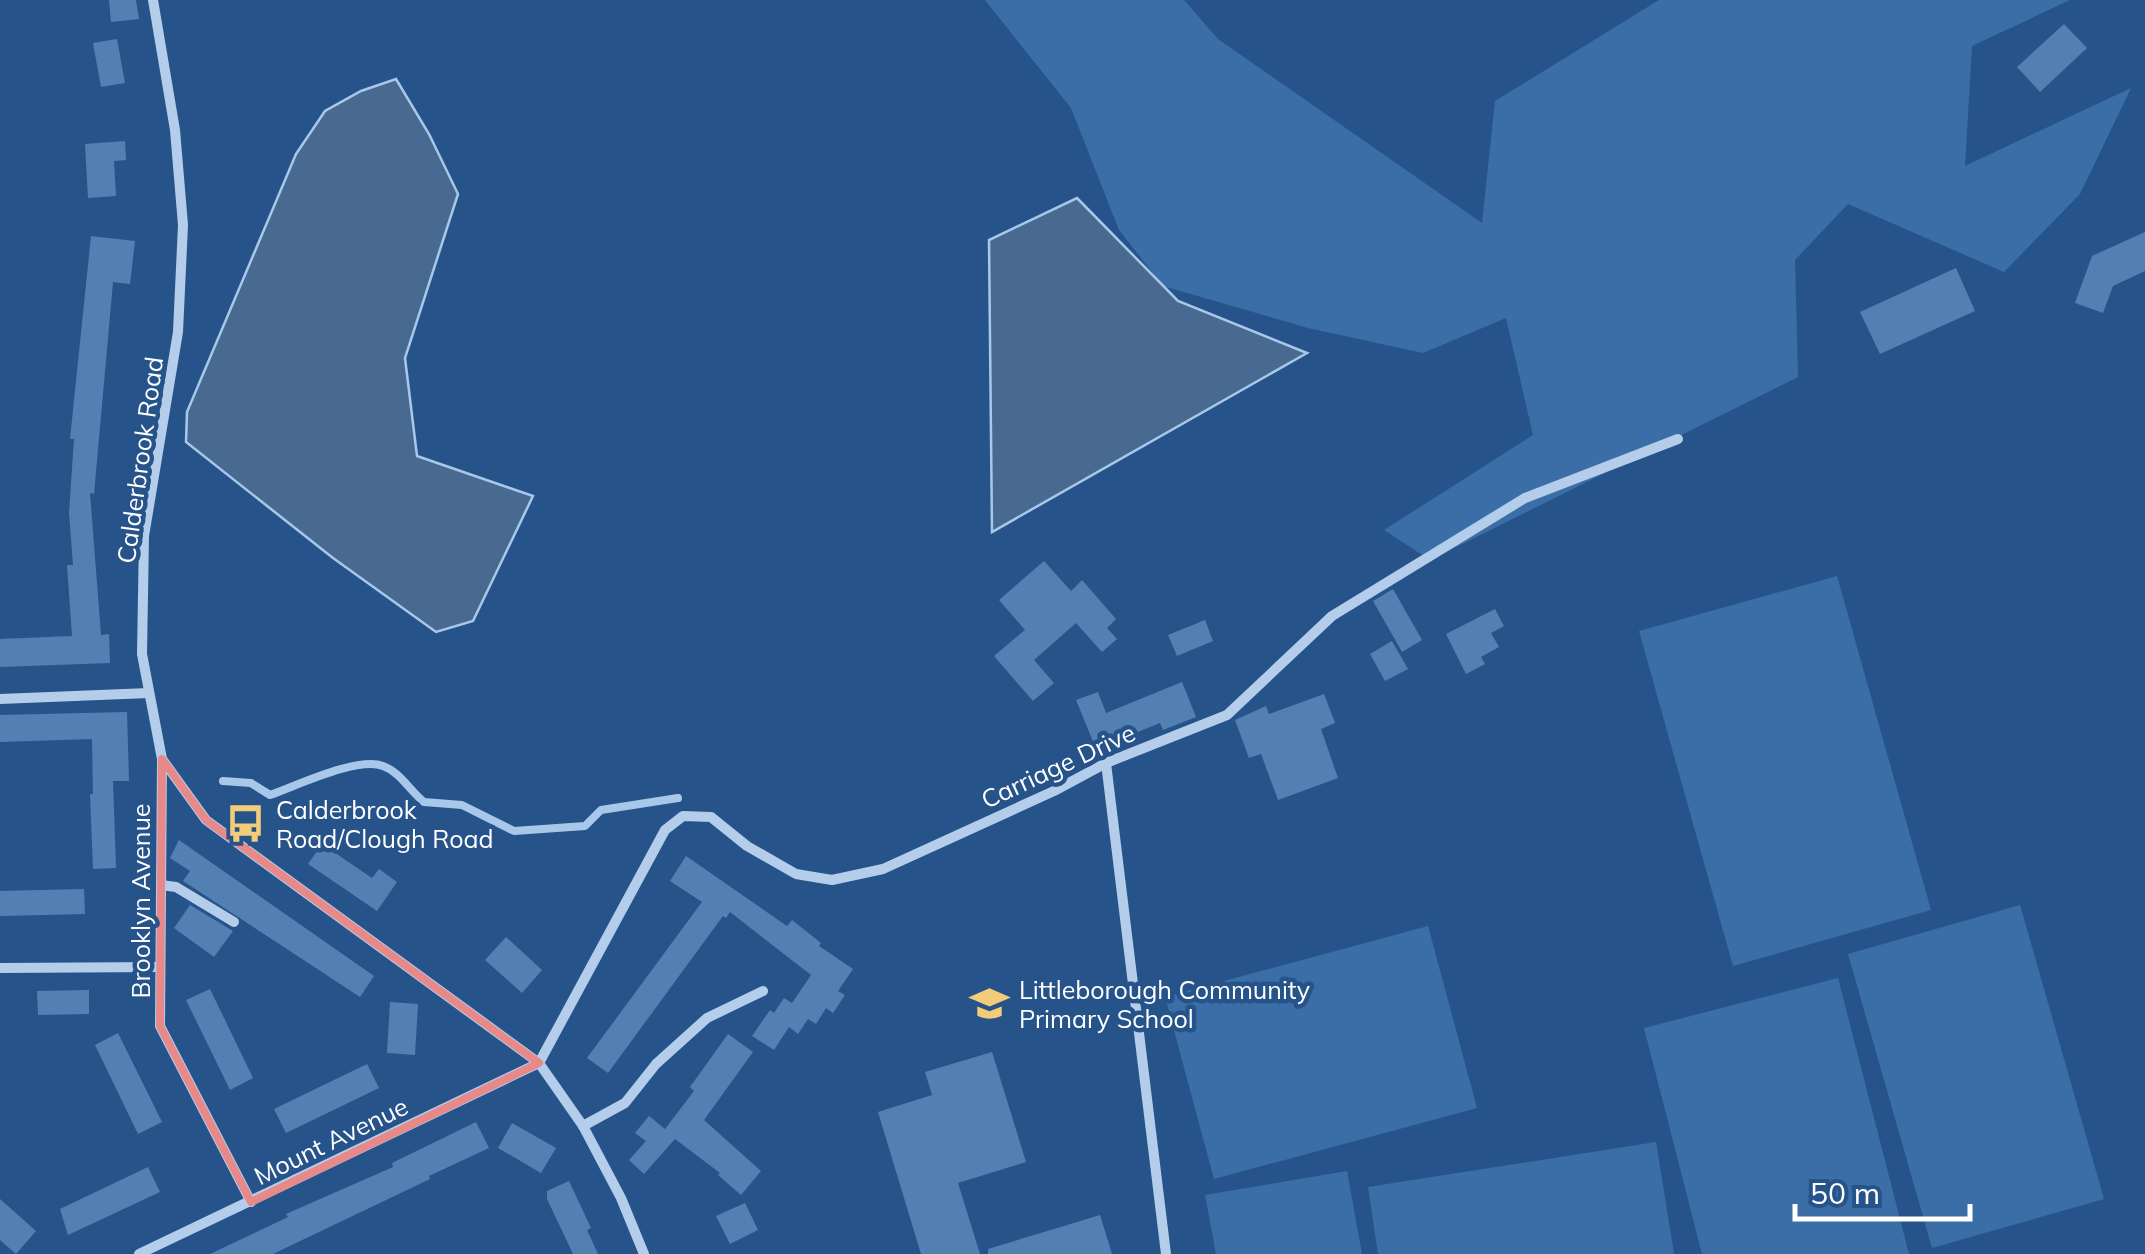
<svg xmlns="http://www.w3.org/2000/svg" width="2145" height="1254" font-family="Mulish,sans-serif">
<rect width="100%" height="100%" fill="#26548a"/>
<g fill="#3b6ea7">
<polygon points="985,0 1184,0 1218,39 1482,223 1495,101 1659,0 2070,0 1972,46 1965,166 2131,88 2080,194 2004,272 1848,204 1795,260 1798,377 1430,560 1384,530 1533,435 1506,318 1423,353 1308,328 1163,286 1119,230 1071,108"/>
<polygon points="1837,576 1931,910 1733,966 1639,631"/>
<polygon points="2020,905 2104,1199 1932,1248 1848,954"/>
<polygon points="1428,926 1477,1108 1214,1179 1165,997"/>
<polygon points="1838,978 1909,1254 1702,1254 1644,1028"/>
<polygon points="1656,1142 1674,1254 1378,1254 1368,1187"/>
<polygon points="1347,1171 1362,1254 1216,1254 1205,1195"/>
</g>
<g fill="#496a90" stroke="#a8c8ea" stroke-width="2.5">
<polygon points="396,79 429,134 458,194 405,358 417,456 533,496 473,621 436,632 333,558 186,442 187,412 296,154 325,111 361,91"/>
<polygon points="1077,198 1178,301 1307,353 992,532 989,240"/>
</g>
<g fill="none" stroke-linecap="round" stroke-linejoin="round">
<path stroke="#a8c8ea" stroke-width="8" d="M223 781 251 783 270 795C296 786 358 756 383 766 400 772 410 791 424 802L462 805 514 831 585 826 601 810 678 798"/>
</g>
<g fill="#5380b3">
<polygon points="109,0 136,0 139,19 111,22"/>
<polygon points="2064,24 2087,48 2040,92 2017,67"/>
<polygon points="117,39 125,83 101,87 93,43"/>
<polygon points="125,141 126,160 114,161 116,196 88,198 85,144"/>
<polygon points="2145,232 2145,271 2113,286 2103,313 2075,303 2092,256"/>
<polygon points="91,236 135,241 130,284 113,282 94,494 90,493 101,635 109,634 110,663 0,667 0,639 72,636 67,565 73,565 69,513 74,439 70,439"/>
<polygon points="1956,268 1975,311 1880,354 1860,312"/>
<polygon points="1044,561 1071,591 1082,580 1116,619 1107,628 1117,639 1102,652 1076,623 1034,660 1054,683 1033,701 994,656 1025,630 999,600"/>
<polygon points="1393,589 1422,640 1402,652 1373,601"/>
<polygon points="1495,609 1504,626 1491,633 1499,647 1481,657 1485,664 1466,674 1446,634"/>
<polygon points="1205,620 1213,641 1177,656 1168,635"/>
<polygon points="1392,641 1408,669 1385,681 1370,654"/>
<polygon points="1182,682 1196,717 1163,730 1160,723 1096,749 1076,700 1098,692 1106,713"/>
<polygon points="1324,694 1335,723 1321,729 1338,778 1278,800 1261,754 1249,758 1235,720 1266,706 1269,714"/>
<polygon points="127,712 129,781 113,781 116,868 93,869 90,794 93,794 92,739 0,742 0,715"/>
<polygon points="179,840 374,976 360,997 183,881 190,871 170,858"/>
<polygon points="322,844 372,878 379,869 397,882 377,911 308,864"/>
<polygon points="686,856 787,926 792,920 821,943 819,946 853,969 838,991 845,995 833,1013 826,1008 816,1024 808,1019 798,1034 789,1027 774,1050 752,1036 770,1010 774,1013 784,998 792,1003 811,975 730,912 726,918 723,916 608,1073 587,1058 702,902 670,881"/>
<polygon points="84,889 85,914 0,916 0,891"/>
<polygon points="190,905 233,931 214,957 174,928"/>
<polygon points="506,937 542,970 522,993 485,960"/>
<polygon points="210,989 253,1078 230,1090 186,1000"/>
<polygon points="89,990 89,1014 38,1015 37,991"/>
<polygon points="390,1002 418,1004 415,1055 387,1053"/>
<polygon points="118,1033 162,1122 138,1134 95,1045"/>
<polygon points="728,1034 753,1052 704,1120 761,1171 741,1195 718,1175 720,1173 675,1139 644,1174 629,1160 646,1141 635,1133 649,1116 665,1129 694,1091 690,1087"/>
<polygon points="992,1052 1026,1162 958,1183 980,1254 921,1254 878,1112 932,1095 925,1072"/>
<polygon points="367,1064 379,1088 286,1133 274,1109"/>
<polygon points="476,1122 489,1148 429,1176 430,1179 273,1254 210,1254 288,1217 286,1214 393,1167 392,1163"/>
<polygon points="512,1123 556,1148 541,1173 498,1148"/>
<polygon points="148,1167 160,1192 68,1235 60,1209"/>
<polygon points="569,1181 591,1228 587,1230 598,1254 573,1254 547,1199 547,1191"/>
<polygon points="0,1199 36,1231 16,1254 0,1240"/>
<polygon points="745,1203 758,1230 730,1244 716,1216"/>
<polygon points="1100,1215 1112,1254 988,1254 988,1249"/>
</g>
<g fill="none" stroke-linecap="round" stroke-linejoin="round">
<g stroke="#b4cdea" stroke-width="10">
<polyline points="153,0 175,130 183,225 178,332 144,536 142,654 162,759 206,820 539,1063 583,1126 621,1198 644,1254"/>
<polyline points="0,699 149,693"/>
<polyline points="162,760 160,1026 251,1202"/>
<polyline points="1106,763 1166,1254"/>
<polyline points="161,885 176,887 234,922"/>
<polyline points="0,968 160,967"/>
<polyline points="539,1063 665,830 683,816 711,817 747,846 796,874 832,880 883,869 1054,791 1106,763 1227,715 1332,616 1525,498 1678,439"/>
<polyline points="583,1126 625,1103 656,1064 707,1018 763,991"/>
<polyline points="139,1254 539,1063"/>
</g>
</g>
<path fill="none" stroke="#e88989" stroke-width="8" stroke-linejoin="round" d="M162 759 206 820 539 1063 251 1202 160 1026Z"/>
<defs>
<symbol id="bus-bare" viewBox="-9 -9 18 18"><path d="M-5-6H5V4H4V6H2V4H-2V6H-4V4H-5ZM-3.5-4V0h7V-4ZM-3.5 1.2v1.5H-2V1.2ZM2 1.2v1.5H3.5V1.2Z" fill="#f3cc79" stroke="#26548a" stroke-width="2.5" paint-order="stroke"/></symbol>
<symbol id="school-bare" viewBox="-9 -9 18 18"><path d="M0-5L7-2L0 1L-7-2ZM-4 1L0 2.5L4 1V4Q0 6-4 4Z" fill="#f3cc79" stroke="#26548a" stroke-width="2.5" paint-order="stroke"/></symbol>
</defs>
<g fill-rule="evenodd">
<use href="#bus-bare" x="218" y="796" width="55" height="55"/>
<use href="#school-bare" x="962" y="976" width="55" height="55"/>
</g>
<g text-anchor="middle" stroke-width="9" stroke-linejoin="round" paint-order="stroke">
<g font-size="25" fill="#fff" stroke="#26548a">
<text transform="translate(140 460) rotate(-82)" y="9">Calderbrook Road</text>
<text transform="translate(1058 766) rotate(-25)" y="9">Carriage Drive</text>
<text transform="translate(141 901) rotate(-90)" y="9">Brooklyn Avenue</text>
<text transform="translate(331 1141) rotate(-26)" y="9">Mount Avenue</text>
</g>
<g font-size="25" fill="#fff" stroke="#26548a" text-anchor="start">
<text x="276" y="819">Calderbrook<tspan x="276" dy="29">Road/Clough Road</tspan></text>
<text x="1019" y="999">Littleborough Community<tspan x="1019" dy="29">Primary School</tspan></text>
</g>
</g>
<path d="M1795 1204v15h175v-15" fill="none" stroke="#ffffff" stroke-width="5"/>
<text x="1810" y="1204" font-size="30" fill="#ffffff" stroke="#26548a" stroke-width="8" paint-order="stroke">50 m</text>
</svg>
